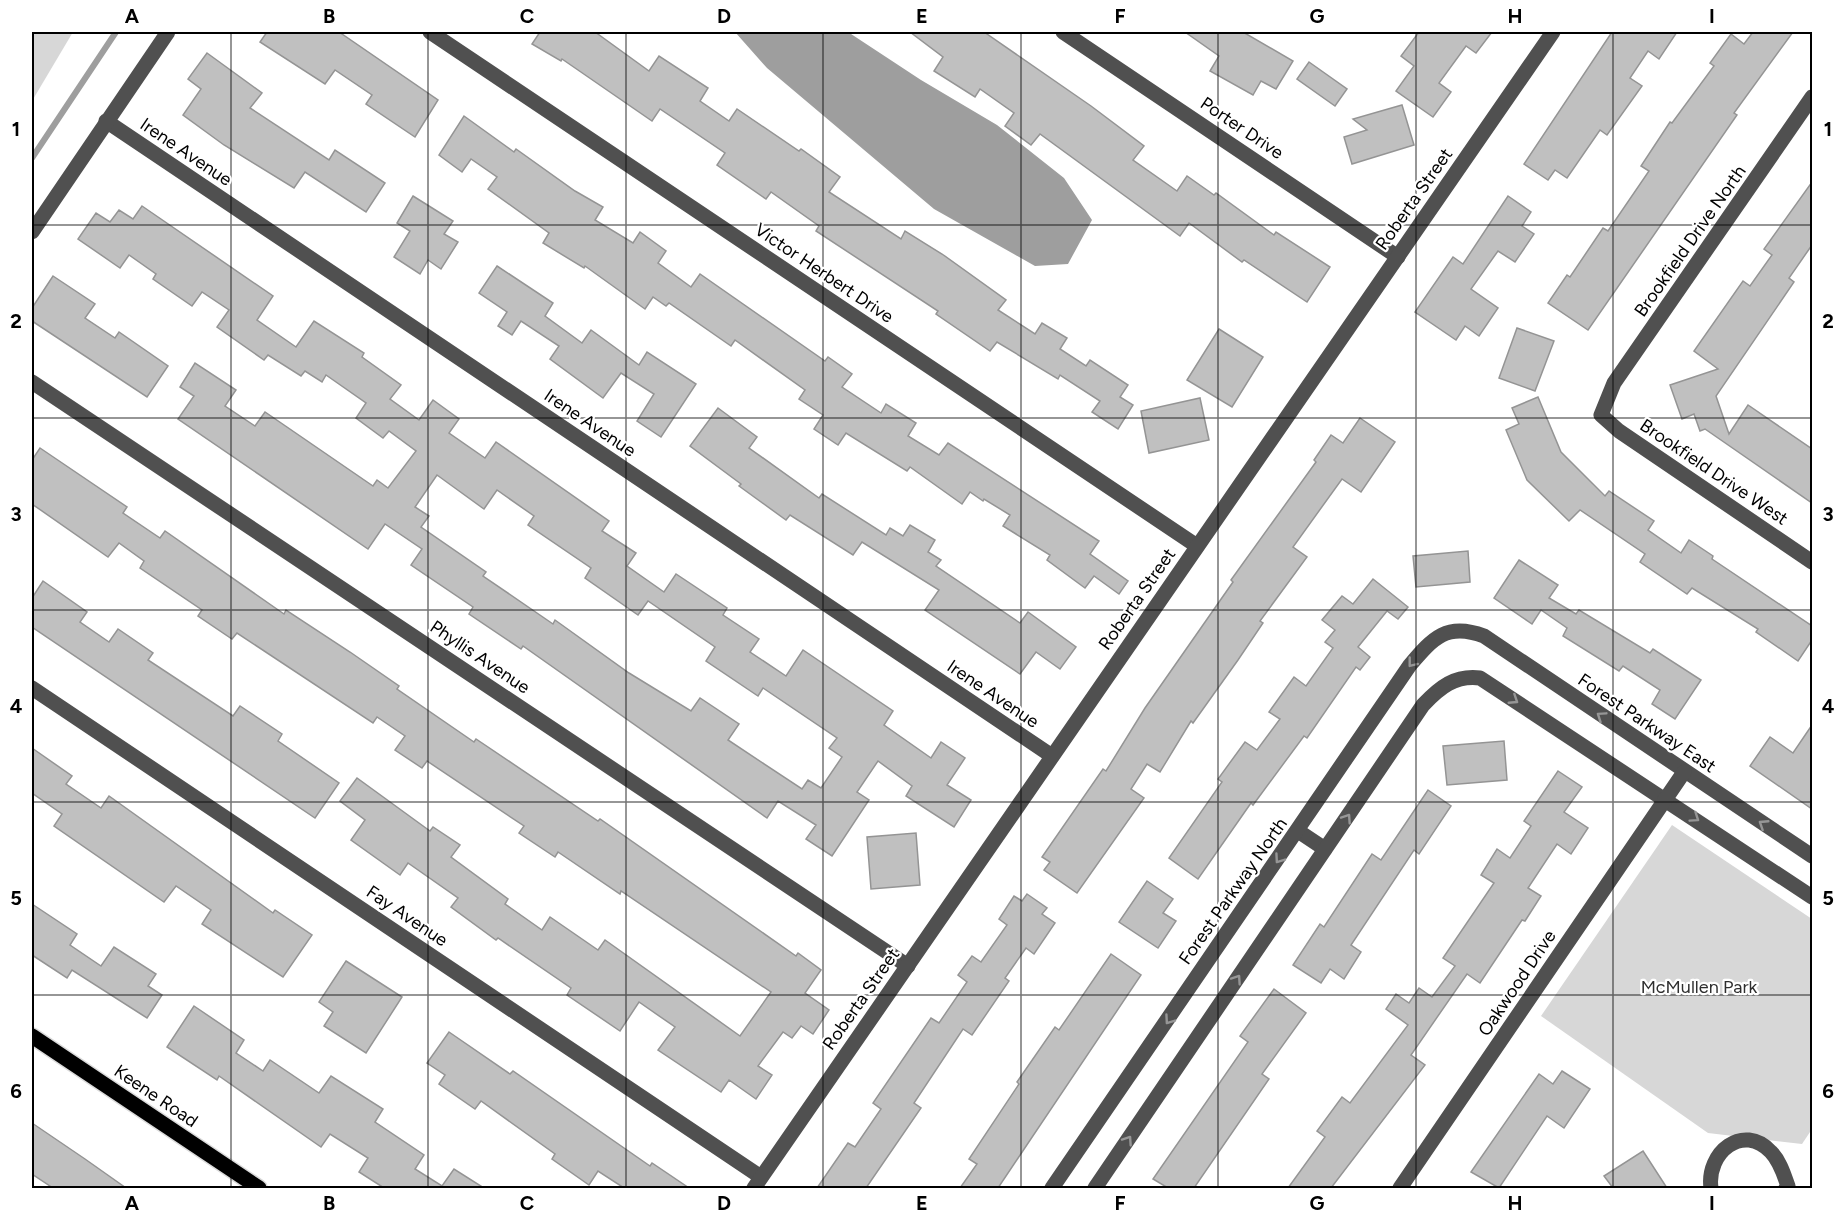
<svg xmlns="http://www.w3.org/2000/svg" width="1844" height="1220" font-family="Figtree,sans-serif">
<rect width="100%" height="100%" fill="#fff"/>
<g fill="#d7d7d7">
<polygon points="32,32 73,32 32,101"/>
<polygon points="1672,825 1812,919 1812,1129 1802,1144 1708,1133 1541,1016"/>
</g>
<polygon fill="#9e9e9e" points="735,32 848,32 921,80 997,125 1064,178 1092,220 1068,264 1035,266 934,209 767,68"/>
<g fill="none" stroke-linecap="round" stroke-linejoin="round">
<polyline stroke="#9e9e9e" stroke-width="6" points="32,158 116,32"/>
</g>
<g fill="#c0c0c0" stroke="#949494" stroke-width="1.5" fill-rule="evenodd">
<polygon points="267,32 339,32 438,100 415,137 366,104 372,95 335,70 325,84 260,42"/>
<polygon points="540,32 595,32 649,71 659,56 708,88 700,101 729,121 737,109 799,151 801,149 840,177 829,192 901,239 905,231 942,254 1006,300 998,310 1035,334 1042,323 1067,338 1060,349 1086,366 1090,360 1128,385 1120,397 1133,405 1118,429 1092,412 1100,401 1060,375 1058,379 997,342 990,351 936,314 938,311 816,231 819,226 771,192 766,199 717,165 725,153 660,109 652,121 562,59 561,61 532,44"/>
<polygon points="910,32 984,32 1091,106 1144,146 1133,160 1177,191 1187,176 1214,195 1216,193 1274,235 1276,232 1330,267 1307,302 1244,260 1242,262 1189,223 1180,236 1040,134 1031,145 1005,126 1014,113 980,89 975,97 934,71 943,57"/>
<polygon points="1185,32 1243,32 1293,61 1276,89 1261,81 1253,95 1210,71 1219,56"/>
<polygon points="1419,32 1492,32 1476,53 1466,46 1439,83 1451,92 1433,117 1396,91 1414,66 1401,56"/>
<polygon points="1612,32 1677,32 1659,59 1648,51 1630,78 1642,86 1607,135 1600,130 1567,178 1555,170 1548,180 1524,164"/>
<polygon points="1753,32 1793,32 1734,113 1737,115 1588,330 1548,303 1567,275 1570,277 1603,228 1608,231 1649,171 1641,166 1670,122 1672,123 1714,66 1710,63 1731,34 1744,44"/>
<polygon points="207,53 262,93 250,108 329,160 335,150 385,183 366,212 305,172 294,188 224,145 183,115 201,89 188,79"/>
<polygon points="1309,62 1347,89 1335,106 1297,79"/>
<polygon points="1402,105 1414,145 1352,164 1344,137 1367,130 1353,119"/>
<polygon points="464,116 514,152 516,149 575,191 603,207 595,220 633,243 640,232 666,251 658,263 691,287 700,274 825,361 828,357 852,374 842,387 881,413 886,404 916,423 908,436 939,455 948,443 1099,541 1090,554 1128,581 1119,594 1094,576 1085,588 1047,560 1050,555 1003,526 1010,515 984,499 983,501 970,492 962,504 910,467 907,471 846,433 838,445 814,429 823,415 799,399 805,390 735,340 731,346 669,303 666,306 653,297 645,309 585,266 584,268 543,243 549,233 488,189 497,177 471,159 462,172 439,155"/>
<polygon points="1812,182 1812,245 1789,278 1794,282 1716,396 1729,434 1748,405 1812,449 1812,503 1705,429 1700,431 1694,414 1682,419 1670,385 1718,369 1694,351 1743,281 1750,286 1772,255 1764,249"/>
<polygon points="413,196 453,221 444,234 458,242 441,269 428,260 420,274 394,257 410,231 397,223"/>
<polygon points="1508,196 1531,212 1522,226 1534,234 1515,262 1498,251 1471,289 1498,308 1479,336 1465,326 1456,340 1415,312 1453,257 1463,264"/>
<path d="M142 206 273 296 257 320 296 347 314 321 364 353 362 357 401 385 390 399 419 420 433 400 459 419 449 433 485 458 496 442 609 521 602 531 636 553 627 566 664 592 676 574 727 608 723 615 759 639 750 652 786 676 803 650 893 711 884 725 931 758 941 742 965 758 947 785 971 800 954 827 906 796 912 786 878 761 857 792 869 800 832 856 806 839 816 825 778 801 767 818 523 646 521 649 469 614 473 607 411 565 422 549 385 524 368 549 178 419 194 396 180 387 195 363 236 390 225 406 255 426 265 412 373 486 377 480 388 488 416 451 389 431 383 438 356 418 366 403 326 375 322 382 305 371 301 376 268 355 264 360 217 327 229 310 202 292 192 306 153 279 156 274 129 255 120 268 78 239 96 213 110 222 119 210 133 219ZM437 475 484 509 497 490 534 516 528 525 591 568 585 578 638 615 648 601 715 647 706 661 758 696 763 688 837 738 829 748 842 757 821 788 808 780 802 789 728 740 739 724 700 698 691 711 629 673 555 620 553 624 483 576 486 572 421 527 429 516 415 507Z"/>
<polygon points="497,266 553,303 545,316 582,343 591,330 639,365 647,352 696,384 661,437 637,421 654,394 621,373 603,398 550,359 559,346 521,321 512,335 498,326 507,312 479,293"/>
<polygon points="53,276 95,304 85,318 115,338 119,332 168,366 147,397 32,321 32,308"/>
<polygon points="1517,328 1554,341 1535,391 1499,378"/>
<polygon points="1219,329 1263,357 1232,407 1187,380"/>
<polygon points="1538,397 1561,452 1605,496 1609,491 1654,521 1648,530 1681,553 1689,540 1713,556 1712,559 1812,626 1812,640 1798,661 1756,632 1758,629 1692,588 1687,594 1640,562 1645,554 1580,510 1569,521 1527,480 1506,430 1519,424 1512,408"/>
<polygon points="1200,398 1209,440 1149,453 1141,411"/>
<polygon points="718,408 757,437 749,448 819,498 822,494 886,535 890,528 903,536 910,525 935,540 928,552 941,560 936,566 1020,623 1028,612 1076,647 1060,669 1036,652 1020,674 925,610 939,590 862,542 853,555 790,515 786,520 739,486 741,484 690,446"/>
<polygon points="1360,418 1395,442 1361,492 1342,479 1293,547 1307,557 1260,621 1263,623 1238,660 1193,723 1191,721 1160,772 1147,764 1131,789 1144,798 1077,893 1044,870 1050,862 1042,857 1103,769 1106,771 1145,708 1233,582 1231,580 1316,462 1314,460 1331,435 1343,443"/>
<polygon points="40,448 127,507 123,513 160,538 165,531 284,614 286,610 350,652 399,686 397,689 474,742 476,739 598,821 600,819 796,956 798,953 821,970 805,993 829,1010 813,1034 801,1026 792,1038 783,1032 758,1066 772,1075 756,1099 729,1080 721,1092 658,1050 675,1027 639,1002 620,1031 567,995 571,988 498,938 496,940 451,907 458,898 408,863 400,875 351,840 365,820 340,801 357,778 430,831 433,827 460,845 451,857 508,899 505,904 542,930 550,917 598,950 605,940 740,1036 771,992 621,891 620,894 558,852 555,857 519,833 524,826 427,761 422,768 395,750 405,736 377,717 373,723 237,633 232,639 198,616 202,610 140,568 144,561 119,543 108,557 32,504 32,460"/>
<polygon points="1468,551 1470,582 1416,587 1413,556"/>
<polygon points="1519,560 1558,585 1549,598 1576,614 1579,610 1650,653 1653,649 1701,680 1675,719 1652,704 1660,690 1623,666 1619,671 1563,636 1567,628 1541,610 1532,624 1494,598"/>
<polygon points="1373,579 1408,607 1398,619 1387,611 1358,647 1370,657 1360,670 1356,667 1307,738 1304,736 1253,805 1251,803 1198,879 1169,858 1222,782 1218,779 1245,742 1257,750 1280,719 1269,712 1294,677 1306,686 1333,648 1325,642 1335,630 1322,620 1342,596 1353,604"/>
<polygon points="43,581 87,612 80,622 109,642 118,629 153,653 148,660 233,716 240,706 282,734 278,741 339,783 315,818 32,627 32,598"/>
<polygon points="1812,725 1812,809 1750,766 1770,737 1793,753"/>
<polygon points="1504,741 1507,780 1447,785 1443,746"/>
<polygon points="32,748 72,776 66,784 101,808 109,796 273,913 275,910 312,935 283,977 202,924 211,910 176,886 164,902 54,826 62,814 32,793"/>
<polygon points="1558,771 1582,787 1564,812 1588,828 1571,854 1557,844 1528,888 1541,896 1525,921 1522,920 1480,983 1467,974 1411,1055 1425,1065 1331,1188 1288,1188 1325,1137 1317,1131 1342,1097 1350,1103 1408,1025 1386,1009 1396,994 1409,1003 1419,988 1432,997 1455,966 1443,958 1494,883 1481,875 1497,849 1510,858 1531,826 1524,821"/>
<polygon points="1428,790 1451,806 1419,854 1414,850 1351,945 1361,952 1344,979 1330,969 1321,983 1293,965 1320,924 1324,927 1372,854 1381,860"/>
<polygon points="916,833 920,885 871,889 867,837"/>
<polygon points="1147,881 1173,899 1163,913 1176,921 1158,948 1119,922"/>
<polygon points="1027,894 1047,908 1042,914 1055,923 1034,954 1026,948 1005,978 1009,981 972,1035 963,1029 914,1103 921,1108 866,1188 817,1188 848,1143 855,1147 881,1109 873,1103 931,1018 939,1023 967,982 958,975 972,956 981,962 1007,925 999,919 1014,896 1022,901"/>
<polygon points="32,904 77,934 70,945 101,966 114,947 156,974 148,986 162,995 147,1018 72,970 67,978 32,955"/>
<polygon points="1111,954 1141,975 998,1188 960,1188 977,1164 969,1159 1019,1084 1017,1082 1055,1027 1059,1030"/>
<polygon points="346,961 402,997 366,1053 324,1026 333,1012 319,1002"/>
<polygon points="1274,989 1306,1013 1262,1074 1269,1079 1194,1188 1168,1188 1153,1179 1248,1042 1240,1036"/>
<polygon points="194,1006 244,1040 236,1053 263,1071 270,1060 319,1093 331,1076 383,1109 375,1122 424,1155 415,1169 442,1186 454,1169 484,1188 384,1188 359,1172 368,1158 330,1134 321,1147 219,1076 217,1080 167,1047"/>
<polygon points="449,1032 510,1074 513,1071 650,1166 652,1163 689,1188 624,1188 598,1171 589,1185 552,1159 555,1154 481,1101 475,1109 439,1084 445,1075 427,1063"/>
<polygon points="1562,1071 1590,1089 1564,1128 1547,1116 1499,1188 1471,1172 1539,1074 1553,1084"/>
<polygon points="32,1123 85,1159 126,1188 53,1188 32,1174"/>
<polygon points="1643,1151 1667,1188 1613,1188 1604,1176"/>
</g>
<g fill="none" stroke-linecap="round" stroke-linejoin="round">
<defs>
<polyline id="major" points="32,1036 259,1188"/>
</defs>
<use href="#major" stroke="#dbdbdb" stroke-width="18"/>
<g stroke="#505050" stroke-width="15">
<polyline points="430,32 1197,546"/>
<polyline points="1063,32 1398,257"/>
<polyline points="1812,97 1614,383 1601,415 1619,431 1812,562"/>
<polyline points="106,121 1052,756"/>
<polyline points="32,232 168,32"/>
<polyline points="32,382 908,966"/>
<polyline points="32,688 761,1177"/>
<polyline points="1298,831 1325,849"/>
<polyline points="754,1188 1553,32"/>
<path d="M1052 1188 1410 665C1433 638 1447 622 1484 636L1812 856"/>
<path d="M1095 1188 1423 705C1440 687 1455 675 1480 678L1812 897"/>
<polyline points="1400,1188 1684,772"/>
<path d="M1711 1188C1706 1153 1743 1122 1771 1152 1780 1161 1784 1175 1788 1186L1786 1188"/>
</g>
<use href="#major" stroke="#000" stroke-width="15"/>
</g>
<defs><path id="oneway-chevron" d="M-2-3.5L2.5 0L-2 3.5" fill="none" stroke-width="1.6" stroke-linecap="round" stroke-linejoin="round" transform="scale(1.5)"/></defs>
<g stroke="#969696">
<use href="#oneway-chevron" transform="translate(1412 663) rotate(128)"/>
<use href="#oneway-chevron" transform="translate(1514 700) rotate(33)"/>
<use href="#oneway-chevron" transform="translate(1601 716) rotate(-146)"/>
<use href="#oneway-chevron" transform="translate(1347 818) rotate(-56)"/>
<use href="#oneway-chevron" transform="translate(1695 818) rotate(34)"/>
<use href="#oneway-chevron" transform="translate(1763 824) rotate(-147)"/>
<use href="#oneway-chevron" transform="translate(1279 859) rotate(125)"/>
<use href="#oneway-chevron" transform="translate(1237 979) rotate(-56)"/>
<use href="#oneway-chevron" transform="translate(1169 1020) rotate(125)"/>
<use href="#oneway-chevron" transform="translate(1128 1140) rotate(-56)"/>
</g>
<path fill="none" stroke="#000" stroke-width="1.5" stroke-opacity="0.55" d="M231 32V1188M428 32V1188M626 32V1188M823 32V1188M1021 32V1188M1218 32V1188M1416 32V1188M1613 32V1188M32 225H1812M32 418H1812M32 610H1812M32 802H1812M32 995H1812"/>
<g text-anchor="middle" stroke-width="4.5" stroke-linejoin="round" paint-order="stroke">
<g font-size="18" fill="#000" stroke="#fff">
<text transform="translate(1242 128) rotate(34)" y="6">Porter Drive</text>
<text transform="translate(186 152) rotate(34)" y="6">Irene Avenue</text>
<text transform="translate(1414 199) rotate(-55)" y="6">Roberta Street</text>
<text transform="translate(1690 241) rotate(-55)" y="6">Brookfield Drive North</text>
<text transform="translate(824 273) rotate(34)" y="6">Victor Herbert Drive</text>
<text transform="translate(590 423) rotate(34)" y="6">Irene Avenue</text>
<text transform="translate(1714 472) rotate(34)" y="6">Brookfield Drive West</text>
<text transform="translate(1137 599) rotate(-55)" y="6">Roberta Street</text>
<text transform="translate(480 657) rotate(34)" y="6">Phyllis Avenue</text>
<text transform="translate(993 694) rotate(34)" y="6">Irene Avenue</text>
<text transform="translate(1647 723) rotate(34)" y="6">Forest Parkway East</text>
<text transform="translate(1233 891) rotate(-55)" y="6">Forest Parkway North</text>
<text transform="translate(407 916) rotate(34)" y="6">Fay Avenue</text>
<text transform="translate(1517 983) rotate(-56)" y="6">Oakwood Drive</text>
<text transform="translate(861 999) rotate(-55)" y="6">Roberta Street</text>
<text transform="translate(156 1096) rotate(34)" y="6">Keene Road</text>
</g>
<g font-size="18" fill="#2e2e2e" stroke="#fff">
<text x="1699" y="993">McMullen Park</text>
</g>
</g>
<rect width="1844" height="1220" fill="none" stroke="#ffffff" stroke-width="66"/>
<rect x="33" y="33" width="1778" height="1154" fill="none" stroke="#000" stroke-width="2"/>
<g font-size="20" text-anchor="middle" font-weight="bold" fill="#000">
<text x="132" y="23">A</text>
<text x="329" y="23">B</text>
<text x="527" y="23">C</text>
<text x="724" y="23">D</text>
<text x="922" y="23">E</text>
<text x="1120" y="23">F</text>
<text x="1317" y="23">G</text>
<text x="1515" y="23">H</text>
<text x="1712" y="23">I</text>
<text x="16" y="136">1</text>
<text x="1828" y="136">1</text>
<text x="16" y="328">2</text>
<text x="1828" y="328">2</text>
<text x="16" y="521">3</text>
<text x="1828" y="521">3</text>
<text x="16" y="713">4</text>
<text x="1828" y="713">4</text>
<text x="16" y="905">5</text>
<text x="1828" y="905">5</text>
<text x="16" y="1098">6</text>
<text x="1828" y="1098">6</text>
<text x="132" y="1210">A</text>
<text x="329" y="1210">B</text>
<text x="527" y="1210">C</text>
<text x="724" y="1210">D</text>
<text x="922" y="1210">E</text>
<text x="1120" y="1210">F</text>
<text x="1317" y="1210">G</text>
<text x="1515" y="1210">H</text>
<text x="1712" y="1210">I</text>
</g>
</svg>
